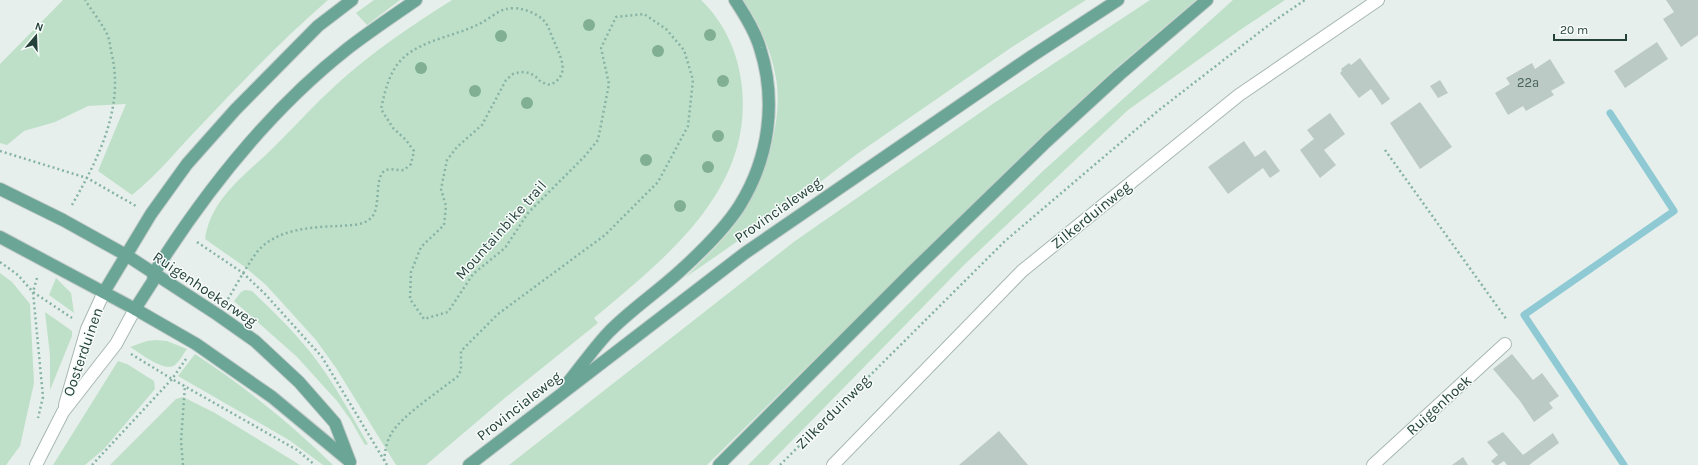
<svg xmlns="http://www.w3.org/2000/svg" width="1698" height="465" font-family="Karla,sans-serif">
<rect width="100%" height="100%" fill="#e6efeb"/>
<g fill="#bfe0c8">
<path d="M63 0H328C284 38 244 80 204 122 180 146 159 174 132 195L98 171 126 104 88 106 55 122 24 131 7 145 0 143V64Z"/>
<polygon points="374,0 400,0 367,25 356,13"/>
<path d="M452 0H701C723 21 737 50 741 80 757 187 667 257 594 318L598 323 506 397 426 465H396L336 368 316 340 266 285 245 267 205 239C211 197 247 174 275 146 295 126 315 104 337 84 372 52 412 25 452 0Z"/>
<path d="M743 0H1086L1012 47 857 154 794 202 686 277C707 255 732 233 747 206 767 171 783 118 776 78 771 50 759 22 743 0Z"/>
<polygon points="1150,0 1196,0 1115,69 1040,138 707,465 509,465 795,241 994,103"/>
<polygon points="1233,0 1285,0 1240,30 1128,110 963,266 768,465 748,465 977,235 1044,170"/>
<polygon points="0,273 12,282 30,304 34,383 20,446 6,465 0,465"/>
<polygon points="56,278 71,293 74,313 49,295"/>
<path d="M245 290 252 291C276 314 301 338 320 365 338 390 353 418 368 444L365 445 350 419 337 401 297 357 234 301 241 292Z"/>
<polygon points="45,312 72,331 72,336 50,390 50,355"/>
<path d="M155 340 167 341 187 349C183 354 180 361 175 365 165 373 140 353 130 347L147 341Z"/>
<path d="M195 354C246 388 289 422 333 465H323L289 440 178 376Z"/>
<polygon points="118,361 127,364 154,381 155,389 104,449 85,465 53,465"/>
<polygon points="183,397 215,413 300,465 110,465 176,399"/>
</g>
<g fill="none" stroke-linecap="round" stroke-linejoin="round">
<polyline stroke="#8ec9d4" stroke-width="7" points="1610,113 1674,211 1524,315 1624,465"/>
</g>
<g fill="#bbcac4">
<polygon points="1666,0 1698,0 1698,35 1681,47 1663,19 1674,12"/>
<polygon points="1657,42 1668,59 1625,88 1614,71"/>
<polygon points="1360,58 1390,99 1382,105 1371,89 1359,98 1340,73 1342,71 1341,69 1349,63 1351,65"/>
<polygon points="1550,59 1565,83 1551,91 1554,95 1526,111 1523,106 1508,115 1495,93 1510,84 1506,78 1532,63 1535,69"/>
<polygon points="1440,80 1448,93 1438,98 1430,86"/>
<polygon points="1420,102 1452,147 1420,169 1390,123"/>
<polygon points="1330,113 1345,134 1324,150 1336,165 1320,178 1300,150 1314,139 1307,130"/>
<polygon points="1244,141 1255,157 1265,150 1280,171 1270,178 1263,168 1228,194 1208,167"/>
<polygon points="1512,354 1533,380 1542,373 1559,396 1549,403 1553,408 1534,422 1520,401 1493,369"/>
<polygon points="999,431 1028,465 959,465"/>
<polygon points="1503,432 1523,455 1553,433 1559,443 1529,465 1507,465 1504,461 1498,465 1495,465 1491,461 1498,455 1487,442"/>
<polygon points="1463,457 1468,465 1452,465"/>
</g>
<g fill="none" stroke-linecap="round" stroke-linejoin="round">
<defs>
<g id="minor">
<polyline points="65,405 87,329 104,292"/>
<polyline points="36,465 63,412 116,344 135,309"/>
<polyline points="833,465 1022,271 1239,95 1378,0"/>
<polyline points="1373,465 1505,344"/>
</g>
<g id="major">
<polyline points="0,189 63,220 126,255 218,315 255,341 299,382 335,423 350,462"/>
<polyline points="0,237 135,309 196,344 272,397 348,460"/>
<polyline points="104,292 151,214 187,164 235,110 318,26 352,0"/>
<path d="M135 309 153 281 154 273C205 192 271 109 347 49 369 32 393 16 416 0"/>
<path d="M566 385C580 368 593 349 608 333 629 311 656 293 679 272 700 253 725 229 740 205 769 158 777 101 760 48 755 31 745 15 735 0"/>
<polyline points="469,465 745,253 1032,56 1118,0"/>
<polyline points="719,465 912,272 1047,141 1119,75 1207,0"/>
</g>
</defs>
<use href="#minor" stroke="#a8b8b2" stroke-width="14"/>
<use href="#major" stroke="#c2cac8" stroke-width="14"/>
<g stroke="#86b3a5" stroke-width="2.5" stroke-dasharray="2 3" stroke-linecap="butt">
<polyline points="1385,150 1507,320"/>
<polyline points="0,151 87,178 136,206"/>
<path d="M72 205C98 159 124 109 112 55 110 48 110 40 107 34 101 22 92 11 85 0"/>
<polyline points="197,242 243,273 265,294 322,357 387,465"/>
<polyline points="0,262 18,275 33,292 72,318"/>
<polyline points="37,278 33,292 43,397 38,418"/>
<path d="M228 299C237 284 246 267 257 252 276 229 311 227 339 226 349 225 363 226 371 218 382 208 373 176 386 170 391 168 398 171 404 170L411 164 414 151 406 140 393 128 381 109C385 91 389 72 402 59 421 40 456 36 479 24 488 20 497 11 506 9 510 8 517 8 521 9 530 11 539 15 545 22 549 27 551 35 554 41 561 58 571 75 550 85L541 82 536 77 530 73 521 72 513 74 506 80 482 125 457 147 447 160 441 189 446 206 444 225 421 247 411 272 410 299 424 319 448 312 473 274 505 248 528 213 584 157 598 140 609 84 601 48 616 17 644 14 666 29 684 50 693 80 688 126 658 182 605 235 498 314 461 351V370L458 376C440 391 402 415 391 434 386 443 385 452 384 461"/>
<polyline points="131,354 172,379 297,450 315,465"/>
<polyline points="92,465 172,379 186,359"/>
<polyline points="183,465 181,441 185,385"/>
<polyline points="780,465 1005,241 1159,110 1274,21 1305,0"/>
</g>
<use href="#minor" stroke="#fff" stroke-width="12"/>
<use href="#major" stroke="#6aa596" stroke-width="12"/>
</g>
<g fill="#80af93">
<circle cx="589" cy="25" r="6"/>
<circle cx="710" cy="35" r="6"/>
<circle cx="501" cy="36" r="6"/>
<circle cx="658" cy="51" r="6"/>
<circle cx="421" cy="68" r="6"/>
<circle cx="723" cy="81" r="6"/>
<circle cx="475" cy="91" r="6"/>
<circle cx="527" cy="103" r="6"/>
<circle cx="718" cy="136" r="6"/>
<circle cx="646" cy="160" r="6"/>
<circle cx="708" cy="167" r="6"/>
<circle cx="680" cy="206" r="6"/>
</g>
<g text-anchor="middle" stroke-width="3" stroke-linejoin="round" paint-order="stroke">
<g font-size="13" fill="#4a645c">
<text x="1528" y="87">22a</text>
</g>
<g font-size="15" fill="#24423a" stroke="#f7fbf9">
<text transform="translate(778 210) rotate(-35)" y="5">Provincialeweg</text>
<text transform="translate(1091 215) rotate(-39)" y="5">Zilkerduinweg</text>
<text transform="translate(501 230) rotate(-48)" y="5">Mountainbike trail</text>
<text transform="translate(205 289) rotate(34)" y="5">Ruigenhoekerweg</text>
<text transform="translate(83 352) rotate(-71)" y="5">Oosterduinen</text>
<text transform="translate(1439 405) rotate(-42)" y="5">Ruigenhoek</text>
<text transform="translate(519 406) rotate(-38)" y="5">Provincialeweg</text>
<text transform="translate(833 412) rotate(-45)" y="5">Zilkerduinweg</text>
</g>
</g>
<g transform="translate(36 36) rotate(19)" stroke="#f7fbf9" stroke-width="3" paint-order="stroke">
<path d="M0-3L7 15L0 10L-7 15Z" fill="#24423a"/>
<text y="-6" font-size="11" font-weight="bold" text-anchor="middle" fill="#24423a">N</text>
</g>
<path d="M1554 34v6h72v-6" fill="none" stroke="#24423a" stroke-width="2"/>
<text x="1560" y="34" font-size="12" fill="#24423a" stroke="#f7fbf9" stroke-width="3" paint-order="stroke">20 m</text>
</svg>
